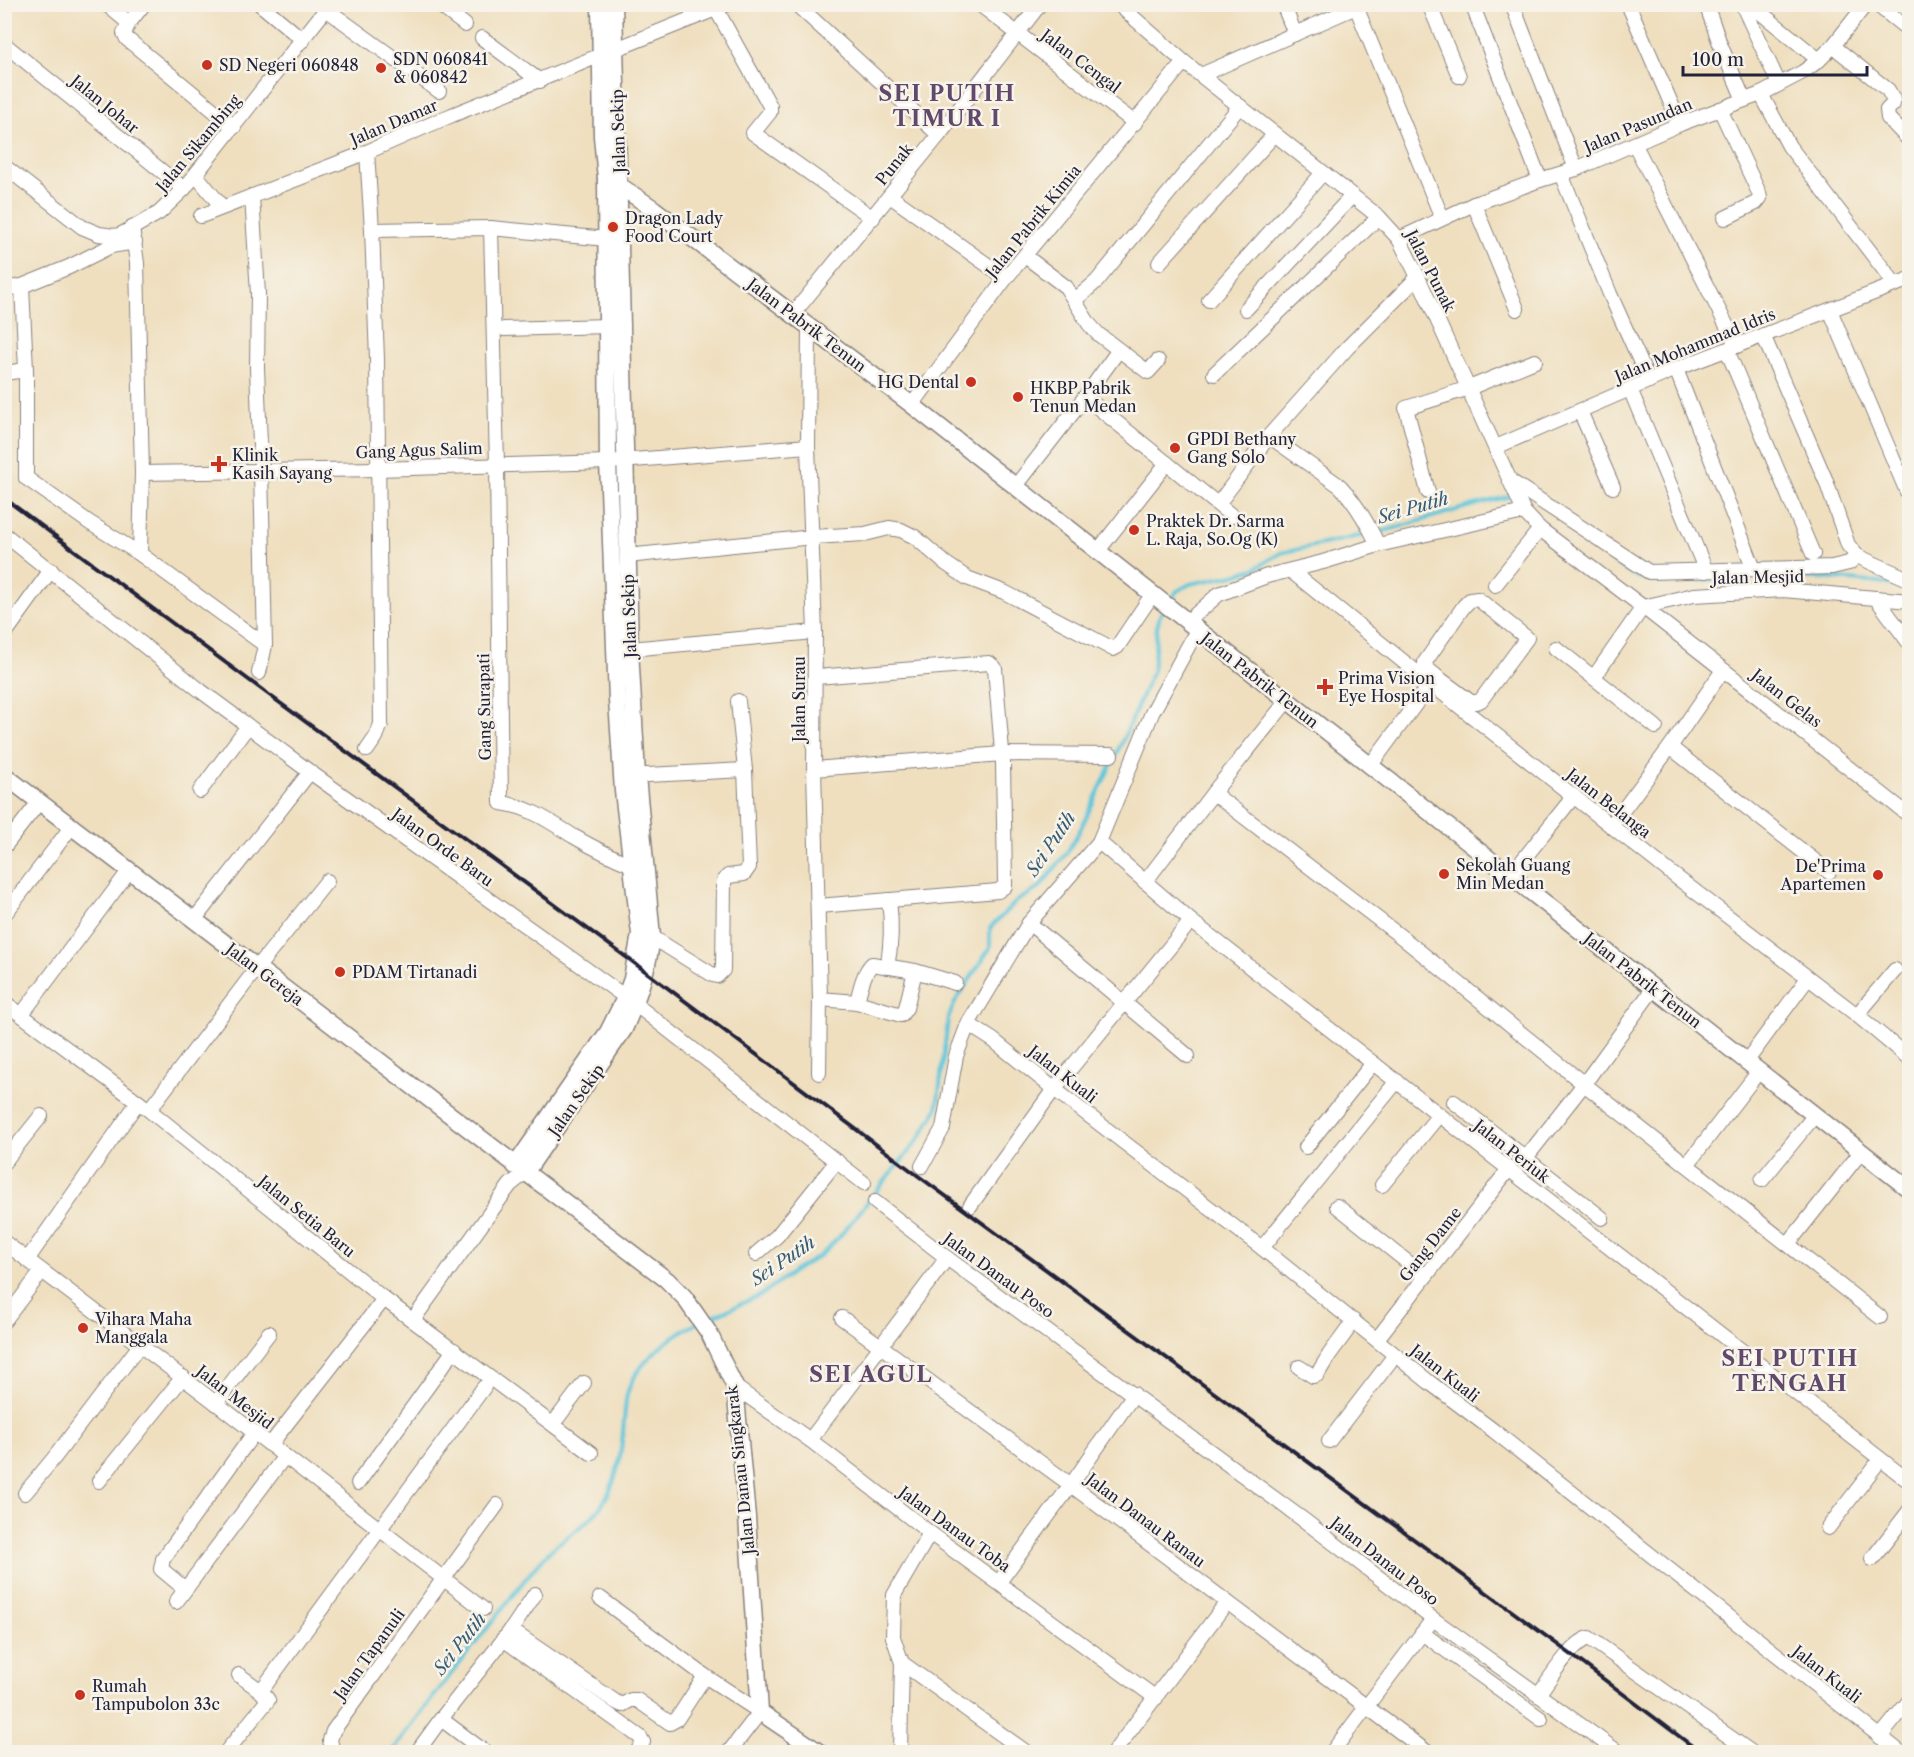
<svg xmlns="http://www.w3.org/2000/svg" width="1914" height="1757" font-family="'Libre Caslon Text',serif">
<rect width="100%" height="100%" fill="#f7f3e8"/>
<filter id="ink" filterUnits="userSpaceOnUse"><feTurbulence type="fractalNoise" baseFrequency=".0167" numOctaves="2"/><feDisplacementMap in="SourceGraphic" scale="12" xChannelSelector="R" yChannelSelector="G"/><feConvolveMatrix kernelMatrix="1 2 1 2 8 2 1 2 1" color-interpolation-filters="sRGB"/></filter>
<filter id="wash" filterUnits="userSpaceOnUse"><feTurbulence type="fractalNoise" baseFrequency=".008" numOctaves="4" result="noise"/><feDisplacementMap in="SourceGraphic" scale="24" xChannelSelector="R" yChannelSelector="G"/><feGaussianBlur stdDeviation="1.35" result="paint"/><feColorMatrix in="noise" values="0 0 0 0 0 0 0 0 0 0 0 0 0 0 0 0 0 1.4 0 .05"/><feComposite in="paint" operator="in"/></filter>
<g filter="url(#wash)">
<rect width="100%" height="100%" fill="#efdfbf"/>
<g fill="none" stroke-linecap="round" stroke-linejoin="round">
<g stroke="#5dc5da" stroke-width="4">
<path d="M1376 533C1423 522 1467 504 1514 496"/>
<path d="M1588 540C1603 552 1625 574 1644 579 1670 586 1700 579 1726 578 1787 575 1849 578 1910 587"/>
<polyline points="1170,601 1177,591 1190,584 1234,575 1254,569 1281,553 1369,534"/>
<polyline points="705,1320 761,1295 796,1270 821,1255 840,1236 919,1139 937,1109 948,1019 955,1002 990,948 990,928 1017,901 1039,888 1066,854 1080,830 1122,742 1153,670 1157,627 1160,615 1164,610"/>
<path d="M392 1752C424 1708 458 1665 492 1622 510 1599 527 1575 547 1554 567 1533 590 1527 606 1498 623 1468 622 1434 626 1400 630 1368 670 1335 698 1323"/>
</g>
</g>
</g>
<g filter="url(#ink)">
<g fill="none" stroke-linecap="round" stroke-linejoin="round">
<defs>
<g id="minor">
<polyline points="106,4 129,23 124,33 127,39 234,127"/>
<polyline points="260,4 303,40"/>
<polyline points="438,4 465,25"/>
<polyline points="796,4 939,135"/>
<polyline points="979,4 1135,123"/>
<polyline points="1118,4 1184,62 1379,217 1399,239 1418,277 1520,503 1524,512 1540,529 1643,607 1910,816"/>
<polyline points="1283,4 1295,34"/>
<polyline points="1355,4 1442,218"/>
<polyline points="1429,4 1459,76"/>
<polyline points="1472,4 1540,180"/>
<polyline points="1512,4 1576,169"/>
<polyline points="1628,4 1680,124"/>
<polyline points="1706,4 1720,44 1744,100"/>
<polyline points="1742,4 1779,84"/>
<polyline points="1750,4 1819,60"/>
<polyline points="1876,4 1910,31"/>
<polyline points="326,9 439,91"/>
<polyline points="716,9 770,106 770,112 753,133 873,218"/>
<polyline points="129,23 144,4"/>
<polyline points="482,38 540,81"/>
<polyline points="4,44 184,189"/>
<polyline points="1833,46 1888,90 1893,99 1893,104 1887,110 1888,118 1910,141"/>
<polyline points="1201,75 1363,4"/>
<polyline points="1761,94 1789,146 1895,284"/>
<polyline points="1720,109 1759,193 1760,198 1756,203 1725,218"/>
<polyline points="1635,145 1737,346"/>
<polyline points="367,152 372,230 377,359 381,724 376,737 367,750"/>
<polyline points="4,166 82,227 99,234 114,236 120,235 159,213 184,189 330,4"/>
<polyline points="1561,174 1610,294 1649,381"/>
<polyline points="196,175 222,207"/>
<polyline points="890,196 1006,278"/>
<polyline points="1474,204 1517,309"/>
<polyline points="201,216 367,152 452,115 728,4"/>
<polyline points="132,228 137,263 142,473 140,554"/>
<path d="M491 228 497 465 501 803C530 807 549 821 573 836 592 847 611 857 632 865"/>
<polyline points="372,230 491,228 607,239"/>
<polyline points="1399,239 1474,204 1540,180 1576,169 1680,124 1761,94 1803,72 1819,60 1833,46 1866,4"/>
<polyline points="1025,256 1066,287 1089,324 1098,334 1148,372 1158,361"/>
<polyline points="1159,263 1275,134"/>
<polyline points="22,286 26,370 26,478 90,523 140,554 265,645 261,470 257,368 258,294 252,196"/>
<polyline points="4,289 22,286 69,267 111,246 135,242"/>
<polyline points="1075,300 1097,281 1240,106"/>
<polyline points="1209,300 1323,173"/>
<polyline points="1246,309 1352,196"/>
<polyline points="1830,310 1910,499"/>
<polyline points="793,314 939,135 1040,4"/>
<polyline points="809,327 808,446 815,632 814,769 820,999 819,1073"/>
<polyline points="504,329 607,326"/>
<polyline points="1763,335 1826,481 1848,545 1857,556 1906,578 1910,578"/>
<polyline points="1727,350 1813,554"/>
<polyline points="1676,369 1754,569"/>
<polyline points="4,373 26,370"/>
<polyline points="1214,374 1379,217"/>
<polyline points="1630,389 1706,571"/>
<polyline points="1085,397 1232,516"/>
<polyline points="912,405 1006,278 1184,62"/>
<polyline points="1580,411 1613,487"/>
<path d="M1269 436 1340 486C1356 503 1368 524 1378 545"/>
<polyline points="1496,447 1676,369 1910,279"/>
<polyline points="142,473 378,469 608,462 808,446"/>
<polyline points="1512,482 1649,572 1832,567 1849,563 1857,556"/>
<polyline points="1015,487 1085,397 1118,351"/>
<polyline points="1428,492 1406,408 1469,388 1535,361"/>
<polyline points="1218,504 1269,436 1348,347 1418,277"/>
<polyline points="4,534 201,691 310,772 635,1004 864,1183"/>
<polyline points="1097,552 1167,463"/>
<polyline points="627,556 813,537 865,534 889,528 901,530 915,537 945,563 967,578 1004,592 1113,649 1117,647 1152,595"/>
<polyline points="1291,571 1430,683 1671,873 1857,1015 1910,1059"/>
<polyline points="1495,585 1540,529"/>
<polyline points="1876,598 1910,644"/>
<polyline points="1643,607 1694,595 1783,590 1910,601"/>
<polyline points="1187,622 1219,594 1267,576 1323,562 1378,545 1524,512"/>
<polyline points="4,635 51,570"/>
<polyline points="1556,648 1656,727"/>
<polyline points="630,649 815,632"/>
<polyline points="259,673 265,645"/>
<polyline points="816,677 989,663 995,668 1003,763 1005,882 1005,886 998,891 818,906"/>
<polyline points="1594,677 1643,607"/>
<polyline points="1670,747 1829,872"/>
<polyline points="1370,766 1436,676 1471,702 1477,702 1481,700 1527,638 1478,599 1470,600 1464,606 1425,662 1425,667 1436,676"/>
<polyline points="814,769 1002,754 1111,755"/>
<polyline points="628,776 745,770 738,701"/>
<polyline points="200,791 248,726"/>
<polyline points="1213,793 1404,939 1584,1084 1880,1317"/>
<polyline points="1611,826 1670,747 1723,670"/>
<polyline points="1099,842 1191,921 1910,1482"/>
<polyline points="4,847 39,802"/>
<polyline points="1510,876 1574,796"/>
<polyline points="1145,882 1213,793 1287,701"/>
<polyline points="4,915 72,826"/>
<polyline points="194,920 310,772"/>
<polyline points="1029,923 1188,1056"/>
<polyline points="645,935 652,937 713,975 717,976 723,970 724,881 728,876 744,874 749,867 745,770"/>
<path d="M887 967C892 943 892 923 889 900"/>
<polyline points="820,999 857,1002 901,1015 906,1008 915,971"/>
<polyline points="4,1002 149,1110 384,1299 591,1453"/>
<path d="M857 1002C860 990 863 973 872 964L915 971 955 983"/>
<polyline points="22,1014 129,871"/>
<polyline points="1857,1015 1895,970"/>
<polyline points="968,1024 993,1040 1054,1089 1262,1248 1429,1382 1494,1431 1900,1752"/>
<polyline points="1746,1062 1808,978"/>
<polyline points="1454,1102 1602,1218"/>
<polyline points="149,1110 257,968 327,881"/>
<polyline points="1306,1147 1373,1063"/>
<polyline points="1525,1159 1584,1084 1653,989"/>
<polyline points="4,1162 41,1116"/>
<polyline points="1687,1165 1759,1071"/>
<polyline points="922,1166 943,1128 956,1056 968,1024 1029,923 1099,842 1152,713 1197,630"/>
<polyline points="1762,1180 1815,1115"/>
<polyline points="1382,1185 1439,1115"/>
<polyline points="875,1202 947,1258 1305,1521 1433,1619 1618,1752"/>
<polyline points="970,1206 1054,1089 1191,921"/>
<polyline points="1337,1206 1425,1276"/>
<polyline points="4,1242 216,1403 483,1609"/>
<polyline points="1788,1244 1861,1152"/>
<polyline points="1262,1248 1397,1081"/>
<polyline points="756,1254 777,1236 837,1161"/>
<polyline points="27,1260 138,1102"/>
<polyline points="842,1318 1071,1485 1427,1752"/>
<polyline points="413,1320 510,1185 525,1173"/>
<polyline points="4,1321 42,1271"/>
<polyline points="1377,1339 1509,1169"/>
<polyline points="1299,1367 1313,1376 1317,1375 1329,1355 1354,1321"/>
<polyline points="735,1387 810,1440 930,1533 1156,1698"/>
<polyline points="216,1403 269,1333"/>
<polyline points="553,1424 584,1383"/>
<polyline points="810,1440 947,1258"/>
<polyline points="1329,1441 1395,1355"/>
<polyline points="270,1445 384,1299"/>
<polyline points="99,1481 183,1377"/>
<polyline points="358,1483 454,1350"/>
<polyline points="25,1493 54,1458 140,1345"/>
<polyline points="1828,1528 1880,1460"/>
<polyline points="930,1533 894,1595 893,1637 902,1663 1026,1752"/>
<polyline points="1872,1559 1910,1510"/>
<polyline points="999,1582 1071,1485 1134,1394"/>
<polyline points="185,1589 161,1569 163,1559 254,1433"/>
<polyline points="600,1598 705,1676 760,1712 729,1752"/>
<polyline points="176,1602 285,1456"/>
<polyline points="511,1630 535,1594"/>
<polyline points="1422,1633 1541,1719"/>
<polyline points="503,1639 640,1737 643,1742 637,1752"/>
<polyline points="261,1691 484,1387"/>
<path d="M1538 1695C1549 1680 1572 1642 1589 1638L1751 1752"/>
<polyline points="441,1719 485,1752"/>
<polyline points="1880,1737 1910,1700"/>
<polyline points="226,1752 268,1700 261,1691 239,1675"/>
<polyline points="333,1752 330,1740 333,1731 497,1505"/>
<polyline points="417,1752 441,1719 511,1630 616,1702 622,1705 631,1700 637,1700 670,1723 677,1719 705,1676"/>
<polyline points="900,1752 902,1663"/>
<polyline points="1114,1752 1227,1602"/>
<polyline points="1332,1752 1433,1619"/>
</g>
<g id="tertiary">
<polyline points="606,179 620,186 654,209 912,405 1910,1190"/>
<path d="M4 775C225 944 446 1113 667 1280L684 1297 709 1333 735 1387 747 1517 760 1712 819 1752"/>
<polyline points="515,1166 608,1032 625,998 632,979 640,934 623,791 617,700 608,462 606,179 602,136 600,4"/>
<path d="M525 1173 624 1029C637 1000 648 969 652 937L637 776 630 649 614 4"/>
</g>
</defs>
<use href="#minor" stroke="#88807d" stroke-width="16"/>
<use href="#tertiary" stroke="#88807d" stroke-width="19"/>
<use href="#minor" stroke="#fff" stroke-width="14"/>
<use href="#tertiary" stroke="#fff" stroke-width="16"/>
<polyline stroke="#22223b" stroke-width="4" points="4,498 261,689 645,971 917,1175 1569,1653 1700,1752"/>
</g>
</g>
<g fill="#c8321e" stroke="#f7f3e8" stroke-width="2">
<circle cx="207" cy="65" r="6"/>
<circle cx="381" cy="68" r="6"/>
<circle cx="613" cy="227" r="6"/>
<circle cx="971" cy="382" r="6"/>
<circle cx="1018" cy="397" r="6"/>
<circle cx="1175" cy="448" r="6"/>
<path d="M216 455h6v6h6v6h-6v6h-6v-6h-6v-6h6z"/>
<circle cx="1134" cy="530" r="6"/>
<path d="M1322 678h6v6h6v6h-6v6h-6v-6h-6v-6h6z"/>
<circle cx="1444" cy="874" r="6"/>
<circle cx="1878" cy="875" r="6"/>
<circle cx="340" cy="972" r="6"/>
<circle cx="83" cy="1328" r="6"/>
<circle cx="80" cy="1695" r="6"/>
</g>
<g text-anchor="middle" stroke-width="5" stroke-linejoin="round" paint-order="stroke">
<g font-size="16" fill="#22223b" stroke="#f7f3e8" text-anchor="start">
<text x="393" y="65">SDN 060841<tspan x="393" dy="18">&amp; 060842</tspan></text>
<text x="219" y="71">SD Negeri 060848</text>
<text x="625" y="224">Dragon Lady<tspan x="625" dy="18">Food Court</tspan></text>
<text x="959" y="388" text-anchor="end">HG Dental</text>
<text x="1030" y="394">HKBP Pabrik<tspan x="1030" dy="18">Tenun Medan</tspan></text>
<text x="1187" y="445">GPDI Bethany<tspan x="1187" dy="18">Gang Solo</tspan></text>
<text x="232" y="461">Klinik<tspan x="232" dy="18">Kasih Sayang</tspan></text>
<text x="1146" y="527">Praktek Dr. Sarma<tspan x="1146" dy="18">L. Raja, So.Og (K)</tspan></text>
<text x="1338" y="684">Prima Vision<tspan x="1338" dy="18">Eye Hospital</tspan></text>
<text x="1456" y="871">Sekolah Guang<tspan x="1456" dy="18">Min Medan</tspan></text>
<text x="1866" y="872" text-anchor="end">De'Prima<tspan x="1866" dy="18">Apartemen</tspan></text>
<text x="352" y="978">PDAM Tirtanadi</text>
<text x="95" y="1325">Vihara Maha<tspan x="95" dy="18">Manggala</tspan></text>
<text x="92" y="1692">Rumah<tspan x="92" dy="18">Tampubolon 33c</tspan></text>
</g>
<g font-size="16" fill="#22223b" stroke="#f7f3e8">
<text transform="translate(1081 61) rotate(37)" y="6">Jalan Cengal</text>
<text transform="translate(105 104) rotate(39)" y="6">Jalan Johar</text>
<text transform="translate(394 122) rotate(-23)" y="6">Jalan Damar</text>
<text transform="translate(1638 125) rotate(-23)" y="6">Jalan Pasundan</text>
<text transform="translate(618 131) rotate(-92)" y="6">Jalan Sekip</text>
<text transform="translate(198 143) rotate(-50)" y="6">Jalan Sikambing</text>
<text transform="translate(894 164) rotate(-51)" y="6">Punak</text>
<text transform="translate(1033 221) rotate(-51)" y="6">Jalan Pabrik Kimia</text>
<text transform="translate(1431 271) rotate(63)" y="6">Jalan Punak</text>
<text transform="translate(807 325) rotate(37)" y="6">Jalan Pabrik Tenun</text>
<text transform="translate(1695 345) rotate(-22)" y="6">Jalan Mohammad Idris</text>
<text transform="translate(419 450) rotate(-2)" y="6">Gang Agus Salim</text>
<text transform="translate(1758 577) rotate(-1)" y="6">Jalan Mesjid</text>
<text transform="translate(629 616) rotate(-92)" y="6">Jalan Sekip</text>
<text transform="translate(1260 680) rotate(38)" y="6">Jalan Pabrik Tenun</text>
<text transform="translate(1787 698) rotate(38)" y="6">Jalan Gelas</text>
<text transform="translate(799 699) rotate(-90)" y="6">Jalan Surau</text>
<text transform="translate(484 707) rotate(-91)" y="6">Gang Surapati</text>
<text transform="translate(1609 803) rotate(38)" y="6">Jalan Belanga</text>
<text transform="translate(443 847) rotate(36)" y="6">Jalan Orde Baru</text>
<text transform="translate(265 974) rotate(37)" y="6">Jalan Gereja</text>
<text transform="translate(1643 980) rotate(38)" y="6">Jalan Pabrik Tenun</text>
<text transform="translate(1063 1074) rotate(38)" y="6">Jalan Kuali</text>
<text transform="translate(576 1100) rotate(-55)" y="6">Jalan Sekip</text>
<text transform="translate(1512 1151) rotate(38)" y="6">Jalan Periuk</text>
<text transform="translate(307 1216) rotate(39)" y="6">Jalan Setia Baru</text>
<text transform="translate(1430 1244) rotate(-52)" y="6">Gang Dame</text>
<text transform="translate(999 1275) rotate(36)" y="6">Jalan Danau Poso</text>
<text transform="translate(1445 1373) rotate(38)" y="6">Jalan Kuali</text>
<text transform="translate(235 1397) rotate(38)" y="6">Jalan Mesjid</text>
<text transform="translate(740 1470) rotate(-96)" y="6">Jalan Danau Singkarak</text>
<text transform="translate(1146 1520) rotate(37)" y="6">Jalan Danau Ranau</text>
<text transform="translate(955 1529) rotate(36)" y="6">Jalan Danau Toba</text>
<text transform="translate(1385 1561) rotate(38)" y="6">Jalan Danau Poso</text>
<text transform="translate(369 1654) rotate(-54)" y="6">Jalan Tapanuli</text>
<text transform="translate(1827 1674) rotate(38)" y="6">Jalan Kuali</text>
</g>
<g font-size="18" font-style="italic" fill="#375b73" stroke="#f7f3e8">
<text transform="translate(1413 508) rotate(-16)" y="6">Sei Putih</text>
<text transform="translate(1051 844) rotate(-56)" y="6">Sei Putih</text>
<text transform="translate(783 1261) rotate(-34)" y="6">Sei Putih</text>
<text transform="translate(460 1644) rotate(-52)" y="6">Sei Putih</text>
</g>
<g font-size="22" font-weight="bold" letter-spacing="1.5" fill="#60496c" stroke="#f7f3e8">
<text x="947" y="101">SEI PUTIH<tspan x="947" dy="25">TIMUR I</tspan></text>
<text x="1790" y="1366">SEI PUTIH<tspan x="1790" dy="25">TENGAH</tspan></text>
<text x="871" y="1382">SEI AGUL</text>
</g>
</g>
<rect width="1914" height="1757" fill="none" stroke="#f7f3e8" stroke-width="24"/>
<path d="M1683 66v9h184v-9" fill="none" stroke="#22223b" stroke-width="3"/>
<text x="1692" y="66" font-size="18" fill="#22223b" stroke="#f7f3e8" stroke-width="4.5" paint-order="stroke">100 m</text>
</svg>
